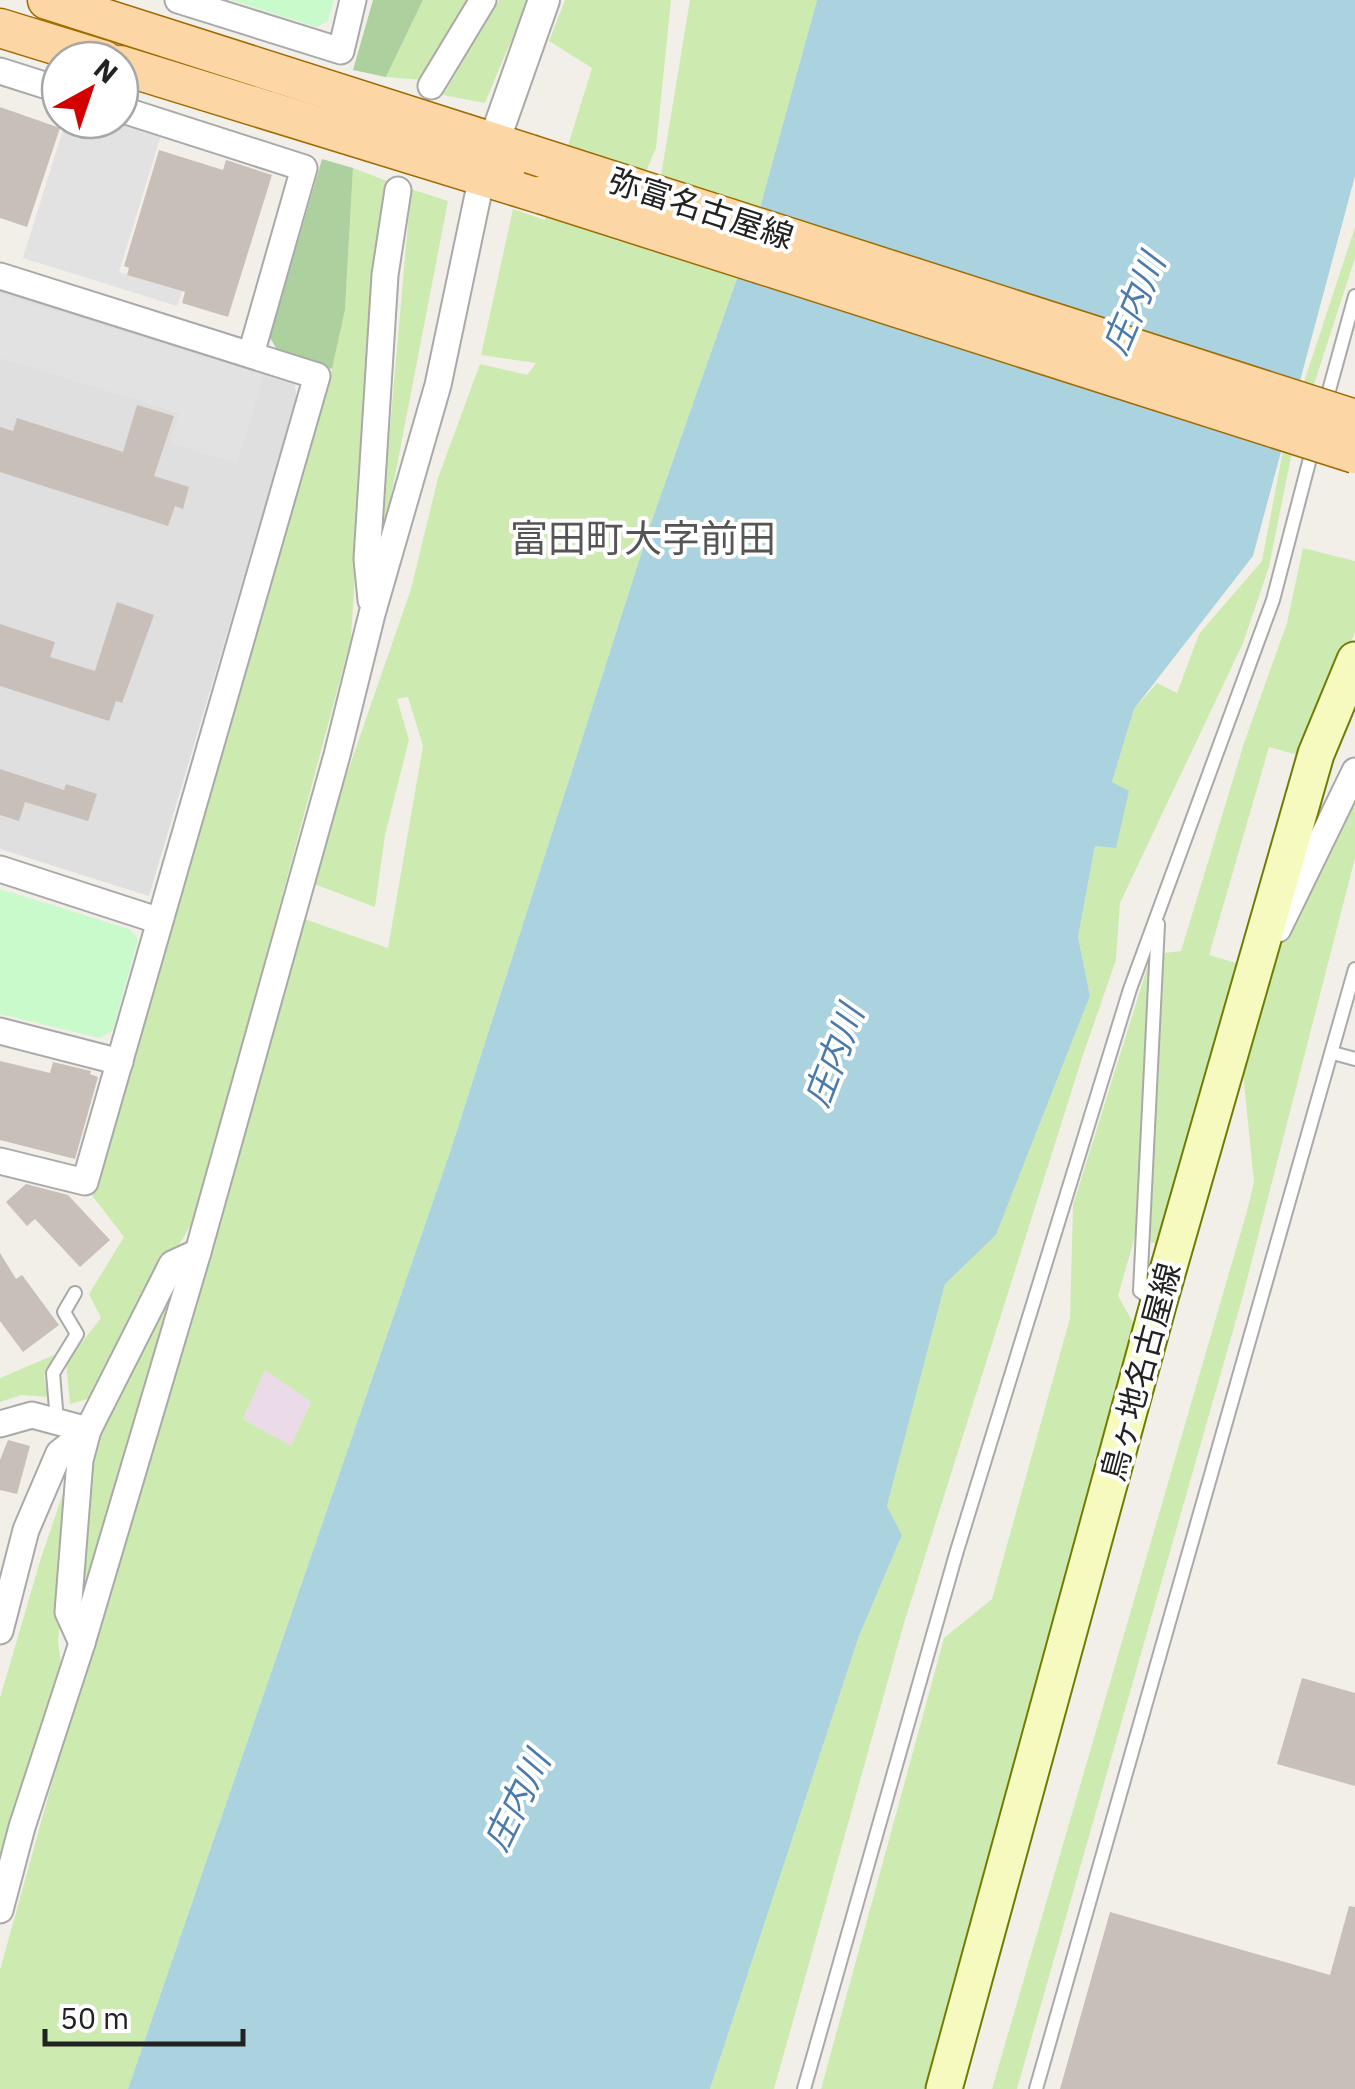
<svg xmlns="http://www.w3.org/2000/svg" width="1355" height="2089" font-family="'IBM Plex Sans','Noto Sans JP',sans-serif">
<rect width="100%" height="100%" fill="#f2efe9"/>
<polygon fill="#e0dfdf" points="0,289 294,382 297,398 149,896 0,849"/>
<polygon fill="#ebdbe8" points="265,1369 311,1402 291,1447 243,1419"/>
<g fill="#cdebb0" fill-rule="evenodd">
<polygon points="423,0 468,0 421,80 386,77"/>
<polygon points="499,0 528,0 485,103 443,95"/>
<path d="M565 0H671L656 148 616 242 655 212 690 0H817L753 233 652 520 451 1149 128 2089H0V1970L105 1592 304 919 388 948 423 746 408 697 397 699 409 740 385 835 375 907 314 884 342 788 411 589 438 478 480 364 527 375 536 363 481 355 513 209 545 220 592 68 549 41ZM265 1370 311 1402 291 1446 243 1419Z"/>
<polygon points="353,168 387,181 373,278 351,639 197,1214 91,1398 70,1404 66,1362 101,1318 89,1294 124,1237 91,1194 332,369 345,310"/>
<polygon points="411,189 448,201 378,564"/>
<polygon points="1355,227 1355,258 1292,452 1269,567 1243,643 1120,903 1116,960 1082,1058 904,1623 774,2089 710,2089 859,1636 902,1535 887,1506 945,1284 996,1235 1090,996 1078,937 1095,846 1116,847 1112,782 1134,709 1157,683 1177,693 1199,634 1262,561 1285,440"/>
<polygon points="1303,548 1355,561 1355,632 1302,756 1269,747 1209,955 1243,965 1157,1244 1150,1242 1164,953 1181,951 1244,743 1287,623"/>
<polygon points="1355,794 1355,858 1242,1299 1017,2089 992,2089 1247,1211 1254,1182 1241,1053 1262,983"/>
<polygon points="1149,962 1136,1233 1118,1296 1134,1324 924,2089 821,2089 944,1638 992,1599 1070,1318 1073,1205"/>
<polygon points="178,1276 80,1612 96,1428"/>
<polygon points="54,1355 44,1376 48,1397 21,1395 0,1402 0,1378"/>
<polygon points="77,1452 58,1642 62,1670 0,1882 0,1698 41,1558"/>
</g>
<g fill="#add19e">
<polygon points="373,0 423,0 386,77 353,70"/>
<polygon points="322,159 353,168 345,310 332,369 279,353 270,338"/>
</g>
<g fill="#c8facc">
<polygon points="230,0 334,0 328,21 317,27"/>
<polygon points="0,889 129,929 138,939 113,1030 100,1038 0,1014"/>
</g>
<g fill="#e2e2e2">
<polygon points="66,120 111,120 161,135 119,272 182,292 177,306 23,258"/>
<polygon points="0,294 264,375 237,464 170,443 179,413 0,358"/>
</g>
<polygon fill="#aad3df" points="817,0 1355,0 1355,176 1253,556 1134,709 1112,782 1129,791 1116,848 1095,846 1078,937 1090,996 996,1235 945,1284 887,1506 902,1535 859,1636 710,2089 128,2089 451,1149 652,520 753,233"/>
<g fill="#c7bfb8">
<polygon points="0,107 60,128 27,227 0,218"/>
<polygon points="159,150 223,170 226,160 272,175 228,317 182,303 185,292 127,275 129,268 124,266"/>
<polygon points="137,405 174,416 154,476 189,487 183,509 175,506 168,526 0,472 0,427 13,431 17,418 123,452"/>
<polygon points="117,602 154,615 122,703 116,701 109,721 0,686 0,624 55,642 50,657 95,671"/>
<polygon points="0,769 64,790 66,784 97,794 88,821 25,802 19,821 0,815"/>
<polygon points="0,1061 50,1073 53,1062 91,1071 90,1074 98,1077 75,1159 0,1140"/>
<polygon points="26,1184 68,1195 110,1240 80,1267 35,1219 27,1226 6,1202"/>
<polygon points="0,1253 16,1279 22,1275 59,1325 23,1352 0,1321"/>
<polygon points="8,1440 30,1446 17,1494 0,1490 0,1460"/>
<polygon points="1302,1678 1355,1693 1355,1786 1277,1764"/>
<polygon points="1349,1906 1355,1907 1355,2089 1060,2089 1110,1912 1330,1975"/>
</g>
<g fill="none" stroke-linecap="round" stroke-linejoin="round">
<defs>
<g id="service">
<polyline points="1325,405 1355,296"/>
<polyline points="1333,1053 1355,1059"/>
<polyline points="1154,1302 1140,1291 1158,924"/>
<polyline points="57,1421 53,1373 77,1334 64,1312 75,1293"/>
<polyline points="804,2089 956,1554 1130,989 1273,600 1314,443"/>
<polyline points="1036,2089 1355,969"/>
</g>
<g id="minor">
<polyline points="178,0 341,51 353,0"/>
<polyline points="0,71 60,90"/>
<polyline points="431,86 483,0"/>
<polyline points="120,109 304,168 251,354"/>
<polyline points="0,276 317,376 160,921 0,869"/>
<polyline points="371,600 367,559 385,275 398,190"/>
<polyline points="1278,929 1355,771"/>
<polyline points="0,1031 120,1062"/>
<polyline points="0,1161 85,1182 160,921"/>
<polyline points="0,1424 32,1415 88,1430 80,1460 68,1612 82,1643"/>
<polyline points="0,1631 26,1530 59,1453 88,1430 172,1264 198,1252"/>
<polyline points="0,1910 22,1827 82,1643 198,1252 337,755 372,614 438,385 482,176"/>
</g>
<polyline id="tertiary" points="486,164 544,0"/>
<polyline id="secondary" points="944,2089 1158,1305 1316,754 1355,660"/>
<g id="primary">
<polyline points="47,0 530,154"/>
<polyline points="0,28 104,60"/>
<polyline points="120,65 543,195"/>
</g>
</defs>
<use href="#service" stroke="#a9a9a9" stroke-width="16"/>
<use href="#minor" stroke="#a9a9a9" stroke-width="29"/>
<use href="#tertiary" stroke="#a9a9a9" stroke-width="34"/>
<use href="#secondary" stroke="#707d05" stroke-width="39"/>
<use href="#primary" stroke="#a06b00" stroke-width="41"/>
<use href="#service" stroke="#fff" stroke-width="12"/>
<use href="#minor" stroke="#fff" stroke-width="25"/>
<use href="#tertiary" stroke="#fff" stroke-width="30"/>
<use href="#secondary" stroke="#f7fabf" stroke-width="35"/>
<use href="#primary" stroke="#fcd6a4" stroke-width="38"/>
<defs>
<g id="primary-bridge">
<polyline points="530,154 1355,419"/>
<polyline points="543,195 1355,454"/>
</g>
</defs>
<use href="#primary-bridge" stroke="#a06b00" stroke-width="41" stroke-linecap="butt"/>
<use href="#primary-bridge" stroke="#fcd6a4" stroke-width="38"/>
</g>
<g text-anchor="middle" stroke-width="8" stroke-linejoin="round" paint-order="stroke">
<g font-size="32" fill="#222" stroke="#fff">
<text transform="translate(701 209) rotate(18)" y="11">弥富名古屋線</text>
<text transform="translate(1141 1372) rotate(-75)" y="11">鳥ヶ地名古屋線</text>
</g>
<g font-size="35" font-style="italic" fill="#4a7aab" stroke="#fff">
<text transform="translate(1134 304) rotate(-67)" y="12">庄内川</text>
<text transform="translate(834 1056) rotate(-69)" y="12">庄内川</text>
<text transform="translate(517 1801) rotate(-64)" y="12">庄内川</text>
</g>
<g font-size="38" fill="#555" stroke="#fff">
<text x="643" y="552">富田町大字前田</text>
</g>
</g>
<g transform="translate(90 90) rotate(40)"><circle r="48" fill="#ffffff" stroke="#a7a7a7" stroke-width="2.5"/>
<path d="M0-8L18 38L0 25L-18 38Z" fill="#d40000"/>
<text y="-15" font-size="28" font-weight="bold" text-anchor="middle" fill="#222222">N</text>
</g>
<path d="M45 2029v15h198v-15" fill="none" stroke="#222222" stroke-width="5"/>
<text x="60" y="2029" font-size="30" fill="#222222" stroke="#ffffff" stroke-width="8" paint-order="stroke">50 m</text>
</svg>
